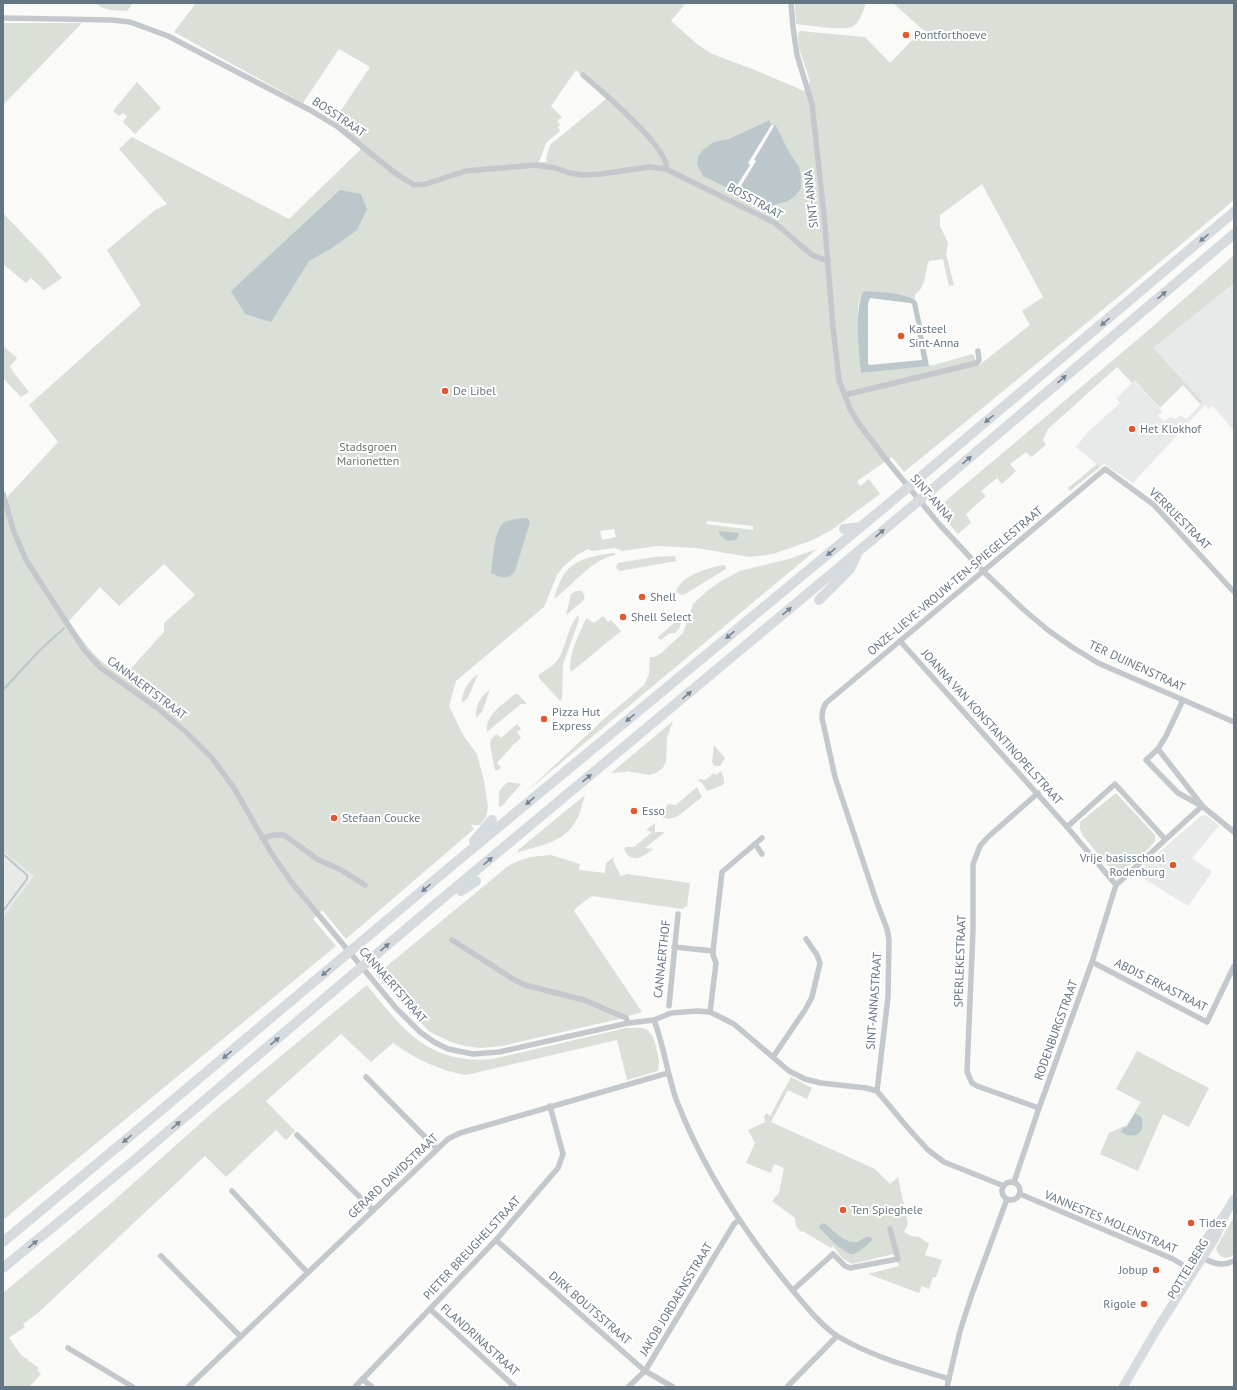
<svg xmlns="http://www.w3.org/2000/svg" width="1237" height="1390" font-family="'PT Sans',sans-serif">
<rect width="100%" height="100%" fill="#fafaf8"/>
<g fill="#e8e9e9">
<polygon points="1234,283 1234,431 1213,406 1209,409 1205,405 1133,483 1104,464 1100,467 1076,447 1087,433 1120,403 1116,399 1134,381 1162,411 1158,416 1164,421 1171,417 1175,419 1181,415 1186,419 1203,402 1152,348"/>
<polygon points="1206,815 1219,826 1192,858 1212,872 1188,906 1135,873 1201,816"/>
<polygon points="3,851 34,876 3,917"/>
</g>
<g fill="#dadfd7" fill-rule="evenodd">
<path d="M95 3H133L127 11C116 10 104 11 95 3Z"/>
<path d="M196 3H686L671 21 697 44 712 54 755 70 804 91 810 82 799 48 798 33 800 31 865 37 890 63 919 33 933 41 935 38 922 29 893 3H1234V200L1106 307 904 472 892 457 857 481 860 486 869 479 880 494 833 529 813 540 773 554 749 557 697 548 657 546 622 551 615 548 592 551 588 549 577 555 563 567 557 575 544 607 456 681 449 706 463 735 477 754 484 781 488 807 486 817 480 825H471L474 829 346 939 322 910 313 919 336 946 3 1220V917L34 876 3 851V504L9 495 58 442 29 405 141 305 107 250 155 210 167 204 119 149 132 137 289 219 360 150 362 143 334 121 370 67 339 49 303 103 174 32ZM576 70 606 99 550 145 546 159 547 162H539L546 143 560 131 558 127 560 125 557 121 562 117 551 106ZM982 184 1043 297 1022 311 1030 325 978 366 973 354 934 365 861 373C860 359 855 308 860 298 862 295 865 293 867 291L904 295 915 299V294C925 289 925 274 928 263L929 261 943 259 949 286 954 285 946 254 948 243 940 226V215ZM707 521 753 526V530L706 524ZM614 529 616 537 602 540 600 531ZM164 564 195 595 164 623V632L123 677C98 662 85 645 69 621L100 587 119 606Z"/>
<path d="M795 3H866C863 11 860 23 852 27 842 31 808 25 796 24Z"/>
<polygon points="3,23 82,23 3,105"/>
<polygon points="137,82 161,108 135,134 123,122 127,116 123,113 119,116 113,111"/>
<polygon points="3,213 42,254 62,278 44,290 31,278 26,283 3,264"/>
<polygon points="1234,255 1234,283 1153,348 1203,402 1200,404 1183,385 1160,408 1135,381 1132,383 1117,367 1048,429 1043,440 1046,445 1031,457 1026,452 1010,464 1016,471 1002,484 997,478 981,491 986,496 966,514 971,523 958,534 936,509 1144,334"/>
<polygon points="3,346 17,358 10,366 13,372 29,392 21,397 3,378"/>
<polygon points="1097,464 1100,467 1070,491 1068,488"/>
<polygon points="817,549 526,792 605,718 644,685 649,674 650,657 654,657 660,654 683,633 693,604 707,591 721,581 740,571 789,559"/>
<path d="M612 553H615V555C593 559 574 583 557 597L554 598C565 562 577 559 612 553Z"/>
<polygon points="675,556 676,561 620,571 617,569 616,567 618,563 654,557"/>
<path d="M725 565 726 567V569L685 594 682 595 676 592C680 576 709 567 725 565Z"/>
<path d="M576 591H581C584 594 585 596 584 600L566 615 571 594Z"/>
<path d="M579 615 578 623 563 664 562 698 560 701 539 678V675C545 670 555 665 559 658 566 647 569 622 579 615Z"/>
<path d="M603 616 608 622 611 620 621 631 571 672C567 655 580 634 586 618L594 623Z"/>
<polygon points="681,617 682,620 679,629 675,633 670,633 661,640 658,638 658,637"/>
<path d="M478 674 468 698 462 703C462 690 468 682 478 674Z"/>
<path d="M490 689 482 712 476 718C475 704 481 697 490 689Z"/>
<path d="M515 694H518L526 703V704H521L487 732C484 715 504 704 515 694Z"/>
<polygon points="673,721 667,738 666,761 663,768 656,773 649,775 626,771 626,772 611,773"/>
<polygon points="517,724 521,729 517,732 521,738 514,744 497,763 501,767 498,770 495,770 490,745 491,739 497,734 501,738"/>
<polygon points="714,745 725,758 720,766 714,766 712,762"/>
<polygon points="721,771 724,779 724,784 720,786 707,791 702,783 699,781 699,779 705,780 714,773 716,775"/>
<path d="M508 782 521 784 501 807 499 806C499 792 497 791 508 782Z"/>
<polygon points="697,787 702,797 678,816 669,819 662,817 668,804 676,805"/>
<path d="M1116 793 1155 835V841C1149 849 1128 870 1117 871 1116 871 1112 869 1111 869L1083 836 1080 829V822Z"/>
<path d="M585 795C582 803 581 812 577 819 566 842 540 846 518 852V850Z"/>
<path d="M655 823V832H665L645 848 653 849C643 857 631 865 624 849L626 847H634L652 832 646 830Z"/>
<path d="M551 855 580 864 579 870 605 873 606 863 614 857 613 861 621 876 627 874 690 883 687 906 682 909 592 896 577 907 574 911 642 1012 619 1019 502 1046 480 1048 465 1046 451 1042 430 1032 403 1005 376 975 507 867C520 858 535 856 551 855Z"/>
<path d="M367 985C403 1030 429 1065 493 1059L626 1028H642L648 1030 653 1037 656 1047 659 1061 658 1071 627 1080 617 1040 466 1075C440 1071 414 1058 393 1043L371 1062 341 1034 266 1101 295 1131 286 1140 276 1130 226 1177 205 1156 38 1313 23 1324 25 1327 9 1338 21 1355 39 1368 37 1370 41 1374 29 1387H3V1293L109 1205 213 1112Z"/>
<polygon points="1137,1051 1209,1088 1189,1127 1163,1114 1138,1171 1100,1154 1109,1133 1127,1125 1141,1102 1116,1089"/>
<polygon points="791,1077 812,1088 807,1099 788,1090 771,1122 875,1169 890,1184 898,1177 908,1224 904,1232 911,1236 919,1237 929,1244 925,1255 942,1260 936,1277 933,1277 929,1289 922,1286 919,1293 868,1274 899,1266 897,1261 898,1253 852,1264 842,1258 833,1246 831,1248 804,1232 800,1231 796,1226 795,1218 772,1201 779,1193 784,1168 774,1164 771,1173 746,1163 755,1143 748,1130 765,1122 764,1117 766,1113 770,1116"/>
<path d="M1234 1217V1254L1230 1257C1223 1259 1218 1256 1216 1248Z"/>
</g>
<g fill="#bbc7cb">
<polygon points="770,120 770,123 776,126 790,154 799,167 801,178 801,188 796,195 788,201 768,207 740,193 740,190 737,187 732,190 703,176 697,164 698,156 703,150 714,142 729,139"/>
<polygon points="340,190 361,194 367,209 357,230 332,248 309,261 271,322 245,314 231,291"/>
<path d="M867 291C878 292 911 293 917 302L922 326 917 327 912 304 910 303 870 298 868 304V364L870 365 922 360 917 330H922L929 366 861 373C859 352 854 311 863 292Z"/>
<path d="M523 518H527L530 522 515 571C508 581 500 577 491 573 493 562 494 527 505 522 510 520 517 519 523 518Z"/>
<polygon points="718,531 739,533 736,540 727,541 721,536"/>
<path d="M1135 1113 1142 1118C1145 1134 1135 1140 1121 1132L1124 1127 1126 1128Z"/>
<path d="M824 1223C832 1229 846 1245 857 1242 862 1240 865 1236 871 1237L872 1240C868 1244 860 1252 854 1254 845 1256 825 1234 819 1227L820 1225Z"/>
</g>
<polygon fill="#fafaf8" points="772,124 774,126 754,160 756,161 739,189 736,187 750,165 748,163"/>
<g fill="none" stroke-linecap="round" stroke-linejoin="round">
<g stroke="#bbc7cb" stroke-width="2">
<polyline points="3,690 38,652 64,628"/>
<polyline points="3,854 27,875 27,879 3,911"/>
</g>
<g stroke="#c3c8cc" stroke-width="5.5">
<polyline points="791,3 793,27 797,55 812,104 824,215 833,327 839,380 850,409 859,424 888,462 939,524 983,571 1024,610 1049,631 1072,647 1098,663 1234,722"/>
<polyline points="3,18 112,20 130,22 168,36 310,110 338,127 395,173 414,185 426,184 466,171 535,165 555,168 570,173 583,175 601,174 649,167 666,169 775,223 812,255 822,259 828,260"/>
<path d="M583 75C599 89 671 149 666 169"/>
<polyline points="845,395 977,363 979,360 978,351"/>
<polyline points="3,494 14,532 26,560 85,651 101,668 156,707 186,732 212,758 234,788 272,854 292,883 396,1008 420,1032 434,1042 448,1049 473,1054 499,1052 628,1023 654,1020 671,1013 697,1011 710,1012 734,1024 789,1071 805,1079 821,1083 866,1088 877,1091"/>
<polyline points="900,641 1067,827 1116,885"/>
<polyline points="1183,700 1166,736 1158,749 1201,804"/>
<polyline points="1158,749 1146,760 1178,793 1202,806 1234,832"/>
<polyline points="1038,793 988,837 980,846 973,864 973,930 967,1072 972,1083 977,1086 1039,1108"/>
<polyline points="1067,827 1115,784 1165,839"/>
<polyline points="263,838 274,835 284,835 317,859 341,870 365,885"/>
<polyline points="755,844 762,854"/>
<polyline points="452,940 513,979 525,985 584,1000 626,1018 628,1023"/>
<polyline points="674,947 713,951 713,955 716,963 710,1012"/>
<polyline points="713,951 722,872 762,838"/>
<polyline points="1092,962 1207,1022 1234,966"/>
<polyline points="669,1006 678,914"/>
<path d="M654 1020C664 1046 667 1073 676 1099 703 1169 746 1235 794 1292 806 1306 822 1327 839 1337 873 1357 911 1367 949 1379"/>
<polyline points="773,1057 805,1010 812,997 820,963 817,955 806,939"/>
<polyline points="366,1077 437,1149"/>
<polyline points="297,1135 373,1210"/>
<polyline points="1014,1182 1039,1108 1092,962 1116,885 1202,806"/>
<circle cx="1011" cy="1191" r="9"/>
<path d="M1004 1186 944 1162 928 1150 908 1128 877 1091 888 997 889 940 887 929 876 900 835 777 822 718C822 712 823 708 826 703L1105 469 1154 505 1234 592"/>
<polyline points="232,1191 307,1272"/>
<polyline points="1020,1194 1173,1259 1193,1271"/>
<polyline points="496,1240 645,1371 673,1387"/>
<polyline points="161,1256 240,1336"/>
<path d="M1201 1257C1212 1263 1222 1267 1234 1261"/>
<polyline points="793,1290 833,1254 845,1266 850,1268 898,1259 890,1229"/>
<polyline points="430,1309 515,1387"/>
<polyline points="68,1348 133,1387"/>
<polyline points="362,1379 372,1387"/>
<polyline points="188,1387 448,1139 460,1133 668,1073"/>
<polyline points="355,1387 496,1240 558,1168 563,1154 550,1106"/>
<polyline points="628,1387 645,1371 734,1224 739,1220"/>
<polyline points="787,1387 837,1336"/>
<polyline points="947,1387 960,1331 972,1294 1007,1199"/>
</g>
<g stroke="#d6dbdf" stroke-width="9">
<polyline points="1193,1263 1207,1238 1226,1213 1234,1199"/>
<polyline points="1123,1387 1157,1329 1215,1238 1226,1213"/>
</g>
<g stroke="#d6dbdf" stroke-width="10">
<polyline points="844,529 861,527"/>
<polyline points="819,600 850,569 857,554"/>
<polyline points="474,841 492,820"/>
<polyline points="461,891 476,881"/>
<polyline points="3,1242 134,1133 455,863 892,501 1234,212"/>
<polyline points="3,1268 138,1157 425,913 903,514 1234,234"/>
</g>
</g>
<defs><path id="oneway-solid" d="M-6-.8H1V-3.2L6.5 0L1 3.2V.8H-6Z"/></defs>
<g fill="#768591">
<use href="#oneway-solid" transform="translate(1204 238) rotate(140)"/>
<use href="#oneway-solid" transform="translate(1162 295) rotate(-40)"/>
<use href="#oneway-solid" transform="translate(1105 322) rotate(140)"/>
<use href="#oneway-solid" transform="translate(1062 379) rotate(-40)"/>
<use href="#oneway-solid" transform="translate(989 419) rotate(140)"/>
<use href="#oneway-solid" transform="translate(967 460) rotate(-40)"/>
<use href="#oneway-solid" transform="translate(880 533) rotate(-40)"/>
<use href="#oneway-solid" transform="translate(831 552) rotate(140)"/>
<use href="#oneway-solid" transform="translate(787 611) rotate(-40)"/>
<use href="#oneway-solid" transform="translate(730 635) rotate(140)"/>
<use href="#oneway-solid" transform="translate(687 695) rotate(-40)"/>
<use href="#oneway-solid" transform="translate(630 718) rotate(140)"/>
<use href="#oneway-solid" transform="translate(587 778) rotate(-40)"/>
<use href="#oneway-solid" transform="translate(530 801) rotate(140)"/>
<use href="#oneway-solid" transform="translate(488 861) rotate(-40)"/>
<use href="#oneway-solid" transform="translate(426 888) rotate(140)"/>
<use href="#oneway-solid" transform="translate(385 947) rotate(-40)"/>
<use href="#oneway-solid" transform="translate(326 972) rotate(140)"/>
<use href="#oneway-solid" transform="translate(275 1041) rotate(-40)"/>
<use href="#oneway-solid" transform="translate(227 1055) rotate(140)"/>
<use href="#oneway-solid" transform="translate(176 1125) rotate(-40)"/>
<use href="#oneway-solid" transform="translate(127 1139) rotate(140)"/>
<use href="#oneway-solid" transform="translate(33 1244) rotate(-39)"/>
</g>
<g fill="#e4572e" stroke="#fff" stroke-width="1.5">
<circle cx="906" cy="35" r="4"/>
<circle cx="901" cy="336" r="4"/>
<circle cx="445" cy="391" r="4"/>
<circle cx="1132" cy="429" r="4"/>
<circle cx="642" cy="597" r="4"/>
<circle cx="623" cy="617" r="4"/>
<circle cx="544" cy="719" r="4"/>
<circle cx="634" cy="811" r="4"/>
<circle cx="334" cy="818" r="4"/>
<circle cx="1173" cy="865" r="4"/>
<circle cx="843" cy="1210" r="4"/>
<circle cx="1191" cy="1223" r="4"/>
<circle cx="1156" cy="1270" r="4"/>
<circle cx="1144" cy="1304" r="4"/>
</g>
<g text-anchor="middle" stroke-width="4" stroke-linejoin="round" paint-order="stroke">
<g font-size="12" fill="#657683" stroke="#fff" text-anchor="start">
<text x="914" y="39">Pontforthoeve</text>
<text x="909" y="333">Kasteel<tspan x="909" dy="14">Sint-Anna</tspan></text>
<text x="453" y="395">De Libel</text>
<text x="1140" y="433">Het Klokhof</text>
<text x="650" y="601">Shell</text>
<text x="631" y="621">Shell Select</text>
<text x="552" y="716">Pizza Hut<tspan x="552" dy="14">Express</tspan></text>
<text x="642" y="815">Esso</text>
<text x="342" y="822">Stefaan Coucke</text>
<text x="1165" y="862" text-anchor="end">Vrije basisschool<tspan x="1165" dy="14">Rodenburg</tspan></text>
<text x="851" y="1214">Ten Spieghele</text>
<text x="1199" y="1227">Tides</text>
<text x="1148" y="1274" text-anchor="end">Jobup</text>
<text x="1136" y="1308" text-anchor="end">Rigole</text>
</g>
<g font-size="12" fill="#657683" stroke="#fff">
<text transform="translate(339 117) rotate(34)" y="4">BOSSTRAAT</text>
<text transform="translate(811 199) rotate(-96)" y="4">SINT-ANNA</text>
<text transform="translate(755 201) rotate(29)" y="4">BOSSTRAAT</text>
<text transform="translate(932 498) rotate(49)" y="4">SINT-ANNA</text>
<text transform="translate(1180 519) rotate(45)" y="4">VERRUESTRAAT</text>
<text transform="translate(955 581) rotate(-40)" y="4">ONZE-LIEVE-VROUW-TEN-SPIEGELESTRAAT</text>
<text transform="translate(1137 666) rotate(25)" y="4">TER DUINENSTRAAT</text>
<text transform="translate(147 688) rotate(37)" y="4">CANNAERTSTRAAT</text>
<text transform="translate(992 727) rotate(48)" y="4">JOANNA VAN KONSTANTINOPELSTRAAT</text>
<text transform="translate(662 959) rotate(-84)" y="4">CANNAERTHOF</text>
<text transform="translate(960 961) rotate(-88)" y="4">SPERLEKESTRAAT</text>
<text transform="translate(393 985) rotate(49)" y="4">CANNAERTSTRAAT</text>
<text transform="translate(1161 985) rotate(27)" y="4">ABDIS ERKASTRAAT</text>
<text transform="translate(874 1001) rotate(-86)" y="4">SINT-ANNASTRAAT</text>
<text transform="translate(1056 1030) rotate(-70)" y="4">RODENBURGSTRAAT</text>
<text transform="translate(393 1176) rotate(-43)" y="4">GERARD DAVIDSTRAAT</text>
<text transform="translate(1111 1222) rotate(23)" y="4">VANNESTES MOLENSTRAAT</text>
<text transform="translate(472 1248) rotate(-47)" y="4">PIETER BREUGHELSTRAAT</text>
<text transform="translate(1188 1269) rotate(-59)" y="4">POTTELBERG</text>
<text transform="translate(676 1299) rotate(-59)" y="4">JAKOB JORDAENSSTRAAT</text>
<text transform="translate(590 1308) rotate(41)" y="4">DIRK BOUTSSTRAAT</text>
<text transform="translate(480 1340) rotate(42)" y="4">FLANDRINASTRAAT</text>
</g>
<g font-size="12" fill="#687a64" stroke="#fff">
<text x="368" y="451">Stadsgroen<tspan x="368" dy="14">Marionetten</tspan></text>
</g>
</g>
<rect width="1237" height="1390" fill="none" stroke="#657683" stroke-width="8"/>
</svg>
